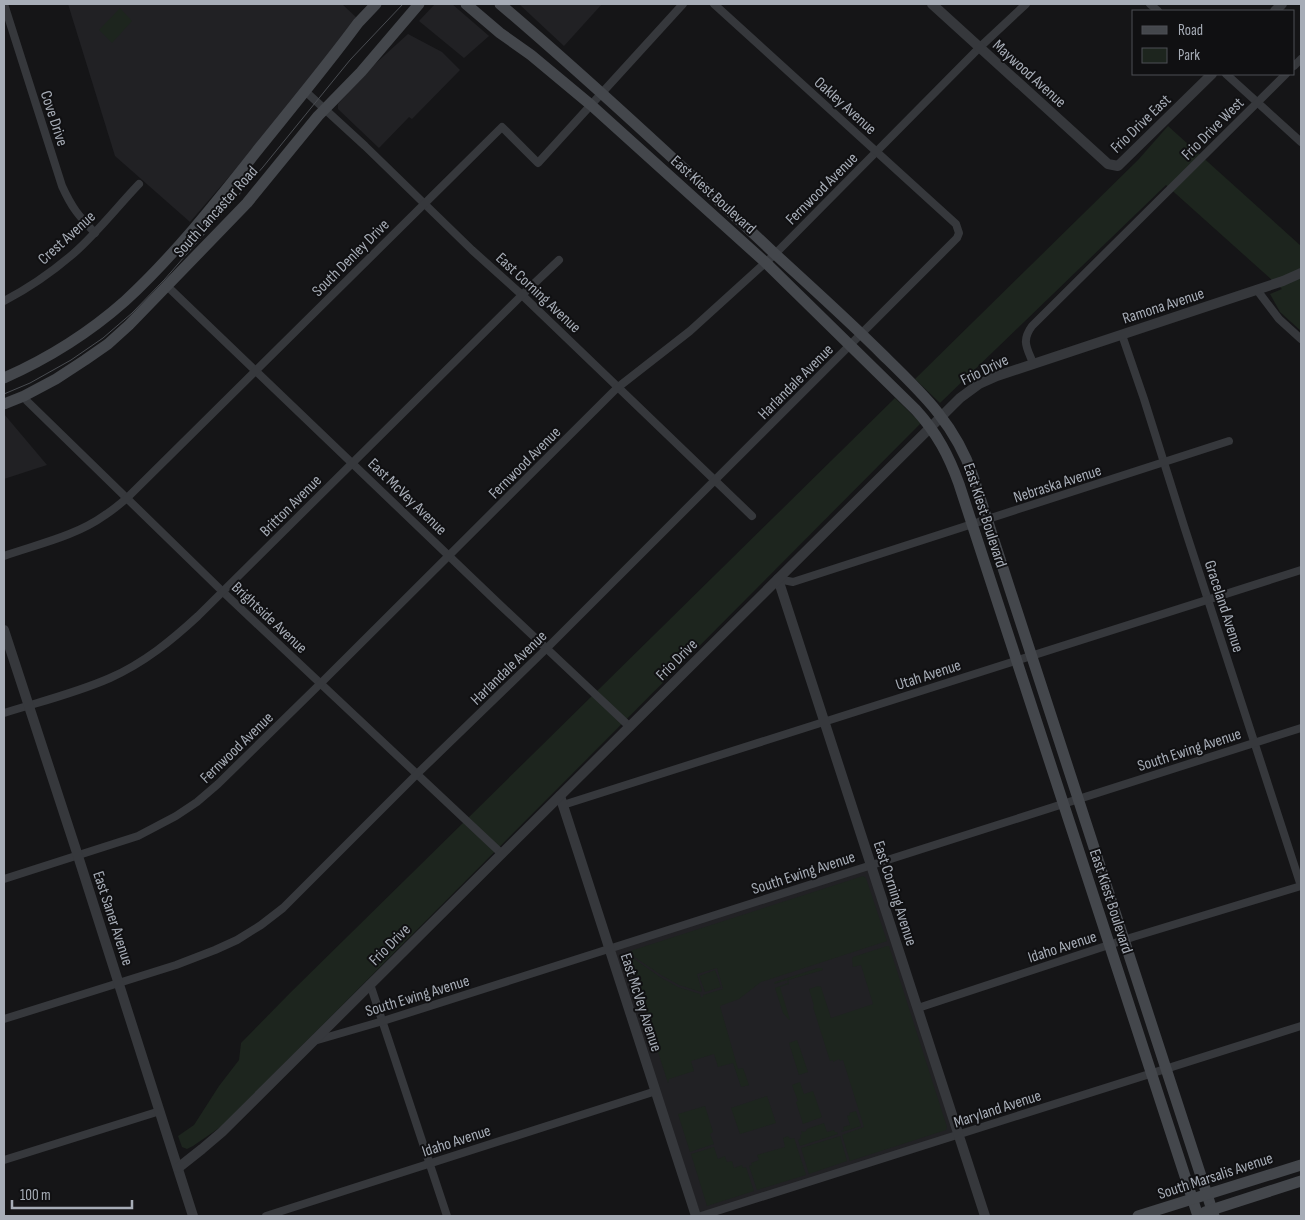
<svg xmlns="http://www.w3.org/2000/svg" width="1305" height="1220" font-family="'Sofia Sans Condensed',sans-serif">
<rect width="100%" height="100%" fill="#151517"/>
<g fill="#212124">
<polygon points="68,4 342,4 358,19 265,135 190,222 115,156"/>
<polygon points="435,4 452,4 489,36 464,58 419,21"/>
<polygon points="519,4 602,4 564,46"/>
<polygon points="408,34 442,52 460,70 412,119 409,117 379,148 338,109 338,104 364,74"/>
<polygon points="4,414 47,465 4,479"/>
<polygon points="871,864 959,1135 701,1216 609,948"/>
</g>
<g fill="#1d251e">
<polygon points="120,8 132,21 112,43 99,30"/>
<polygon points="1168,126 1301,246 1301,331 1280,312 1270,294 1282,289 1166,185 940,403 915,379 1138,160"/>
<polygon points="895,398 921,423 222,1126 193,1146 187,1149 182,1147 178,1136 194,1125 219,1086 239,1060 241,1043 290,993"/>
<polygon points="863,876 866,878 887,941 761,982 739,999 720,1006 738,1069 743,1068 749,1085 741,1087 733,1063 718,1067 714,1054 691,1061 694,1071 669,1079 668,1083 626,953 660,977 678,987 700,994 701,997 703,997 703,995 723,989 717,968 697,974 702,991 701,992 679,985 661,975 627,952"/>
<polygon points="887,946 889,946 947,1127 946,1130 850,1161 842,1135 864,1127 843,1060 840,1061 839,1059 833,1062 833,1060 830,1061 813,1007 814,1006 809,989 818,986 821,987 831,1018 873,1004 861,965 853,967 852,959 853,957"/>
<polygon points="818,968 822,968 823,970 788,980 789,984 780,987 790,1020 788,1019 783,1013 775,988 788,983 787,980 774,984 775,982"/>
<polygon points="715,970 721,987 705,992 699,976"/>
<polygon points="797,1040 808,1072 799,1075 789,1043"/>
<polygon points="800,1082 804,1094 813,1091 822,1117 803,1124 796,1102 798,1101 792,1085"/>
<polygon points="767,1096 776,1123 740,1134 731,1108"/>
<polygon points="705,1106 713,1132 710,1134 714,1144 690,1152 678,1114"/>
<polygon points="856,1111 861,1126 842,1132 841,1131 844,1130 843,1127 850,1125 847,1116 850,1115 849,1113"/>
<polygon points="824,1123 827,1132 834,1130 835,1132 837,1132 838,1134 800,1146 798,1140 801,1138 800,1135 802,1134 801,1131 804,1132 806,1131 807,1129"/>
<polygon points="788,1136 790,1139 794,1138 806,1175 757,1190 749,1166 752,1165 751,1163 759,1160 757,1155 785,1147 783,1138"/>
<polygon points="840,1136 847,1161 809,1174 801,1148"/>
<polygon points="714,1147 718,1159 725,1156 727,1162 732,1161 734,1168 742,1165 743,1168 746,1167 754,1191 707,1206 691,1154"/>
</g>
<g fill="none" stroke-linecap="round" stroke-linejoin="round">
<g stroke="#36383c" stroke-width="8">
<path d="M4 4 62 186C72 208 78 215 95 233"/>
<polyline points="1150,4 1158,11"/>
<polyline points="1294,66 1301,59"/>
<polyline points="1226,74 1301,142"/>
<polyline points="305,91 365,146 472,250 522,295 752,516"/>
<polyline points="167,286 497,602 630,727"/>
<polyline points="1257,290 1279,319 1301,339"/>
<path d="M4 301C29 288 52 272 73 254 97 233 117 207 139 184"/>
<polyline points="1122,335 1144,399 1184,526 1301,886"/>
<path d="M1033 363C1027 348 1021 341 1032 326L1286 74"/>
<polyline points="24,396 27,401 222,591 502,854"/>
<path d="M4 556C38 544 76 536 105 515 113 510 120 504 127 498L502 127 538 163 683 4"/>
<polyline points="778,579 793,582 1229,441"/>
<path d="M4 713C39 702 76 693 110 678 144 663 172 640 198 616L522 295 559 260"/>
<polyline points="563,805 1301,570"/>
<polyline points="4,879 138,836 176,816 197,802 218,784 321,683 617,388 690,331 775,254 980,47 1026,4"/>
<polyline points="370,984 447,1216"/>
<polyline points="918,1008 1133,937 1301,886"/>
<polyline points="4,1019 176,965 215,950 237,940 261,925 283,908 417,774 546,649 957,238 959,233 956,224 714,4"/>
<polyline points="314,1041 383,1021 1301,728"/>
<polyline points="4,1160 160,1111"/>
<polyline points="266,1216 656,1091"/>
<polyline points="701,1216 1301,1026"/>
</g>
<g stroke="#36383c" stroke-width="10">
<polyline points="932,4 1108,164 1118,166 1212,74"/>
<polyline points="1275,11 1282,4"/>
<polyline points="778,579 985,1216"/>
<polyline points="4,630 78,856 193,1216"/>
<polyline points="560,796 696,1216"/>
<polyline points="178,1168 202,1149 222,1132 960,398 979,384 997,376 1283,281 1301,273"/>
</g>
<g stroke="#44474c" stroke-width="11">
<path d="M466 4 500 33 531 55 591 105 765 262 916 410C937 433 949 456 959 484L1198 1216"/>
<path d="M500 4C594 84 684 168 774 253 811 287 849 321 884 356 923 394 955 424 973 476L1214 1216"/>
<path d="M4 378C47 359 90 332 125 301 175 255 218 200 260 147 293 106 327 65 358 23L376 4"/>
<polyline points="4,404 24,396 56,379 85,360 108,344 129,325 247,203 318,116 361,72 419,4"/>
<polyline points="1205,1212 1301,1181"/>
<polyline points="1138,1216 1301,1165"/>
</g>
<polyline stroke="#494c51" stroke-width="1" points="4,394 30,383 71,360 103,338 132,313 164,280 263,167 350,60 403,4"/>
</g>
<g text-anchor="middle" stroke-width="4" stroke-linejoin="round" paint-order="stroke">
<g font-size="16" fill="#a7adb7" stroke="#101012">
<text transform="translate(1030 73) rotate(42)" y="6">Maywood Avenue</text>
<text transform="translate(846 105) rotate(42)" y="6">Oakley Avenue</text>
<text transform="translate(55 118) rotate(72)" y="6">Cove Drive</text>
<text transform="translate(1140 123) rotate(-44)" y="6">Frio Drive East</text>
<text transform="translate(1212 128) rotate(-45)" y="6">Frio Drive West</text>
<text transform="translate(821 188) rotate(-45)" y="6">Fernwood Avenue</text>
<text transform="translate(714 194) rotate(42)" y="6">East Kiest Boulevard</text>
<text transform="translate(215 211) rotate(-48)" y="6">South Lancaster Road</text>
<text transform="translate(66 237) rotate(-42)" y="6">Crest Avenue</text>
<text transform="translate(350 257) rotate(-45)" y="6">South Denley Drive</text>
<text transform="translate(539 292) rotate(43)" y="6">East Corning Avenue</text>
<text transform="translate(1163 305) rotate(-18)" y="6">Ramona Avenue</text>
<text transform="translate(984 369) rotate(-26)" y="6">Frio Drive</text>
<text transform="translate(795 381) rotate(-45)" y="6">Harlandale Avenue</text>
<text transform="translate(524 462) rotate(-45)" y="6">Fernwood Avenue</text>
<text transform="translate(1057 483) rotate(-18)" y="6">Nebraska Avenue</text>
<text transform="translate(408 496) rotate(44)" y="6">East McVey Avenue</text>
<text transform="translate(290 505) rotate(-45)" y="6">Britton Avenue</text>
<text transform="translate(986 515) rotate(72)" y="6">East Kiest Boulevard</text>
<text transform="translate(1225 606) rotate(72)" y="6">Graceland Avenue</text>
<text transform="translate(270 617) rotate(43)" y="6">Brightside Avenue</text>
<text transform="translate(676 659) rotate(-45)" y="6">Frio Drive</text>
<text transform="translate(508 667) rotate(-44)" y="6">Harlandale Avenue</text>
<text transform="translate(928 674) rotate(-18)" y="6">Utah Avenue</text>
<text transform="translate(236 747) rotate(-44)" y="6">Fernwood Avenue</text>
<text transform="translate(1189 749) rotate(-18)" y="6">South Ewing Avenue</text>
<text transform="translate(803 872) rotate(-18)" y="6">South Ewing Avenue</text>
<text transform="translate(896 893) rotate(72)" y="6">East Corning Avenue</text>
<text transform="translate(1112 901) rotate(72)" y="6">East Kiest Boulevard</text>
<text transform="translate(114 918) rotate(72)" y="6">East Saner Avenue</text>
<text transform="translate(389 944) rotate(-45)" y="6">Frio Drive</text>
<text transform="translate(1062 946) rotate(-18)" y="6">Idaho Avenue</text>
<text transform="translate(417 995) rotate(-17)" y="6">South Ewing Avenue</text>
<text transform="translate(642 1002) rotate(72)" y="6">East McVey Avenue</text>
<text transform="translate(997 1108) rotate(-18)" y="6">Maryland Avenue</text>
<text transform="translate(456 1140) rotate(-18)" y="6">Idaho Avenue</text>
<text transform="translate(1215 1175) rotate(-18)" y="6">South Marsalis Avenue</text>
</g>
</g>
<rect width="1305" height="1220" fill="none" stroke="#a7adb7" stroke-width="10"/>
<rect x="1132" y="10" width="162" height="65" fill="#101012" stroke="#4c4f54"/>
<rect x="1142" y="26" width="25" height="8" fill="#44474c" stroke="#4c4f54"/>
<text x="1178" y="35" font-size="15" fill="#a7adb7">Road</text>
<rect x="1142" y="48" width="25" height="15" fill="#1d251e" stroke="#4c4f54"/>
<text x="1178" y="60" font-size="15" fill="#a7adb7">Park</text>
<path d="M12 1200v8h120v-8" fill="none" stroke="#a7adb7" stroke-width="2.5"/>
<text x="20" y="1200" font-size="15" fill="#a7adb7" stroke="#101012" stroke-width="4" paint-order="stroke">100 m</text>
</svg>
